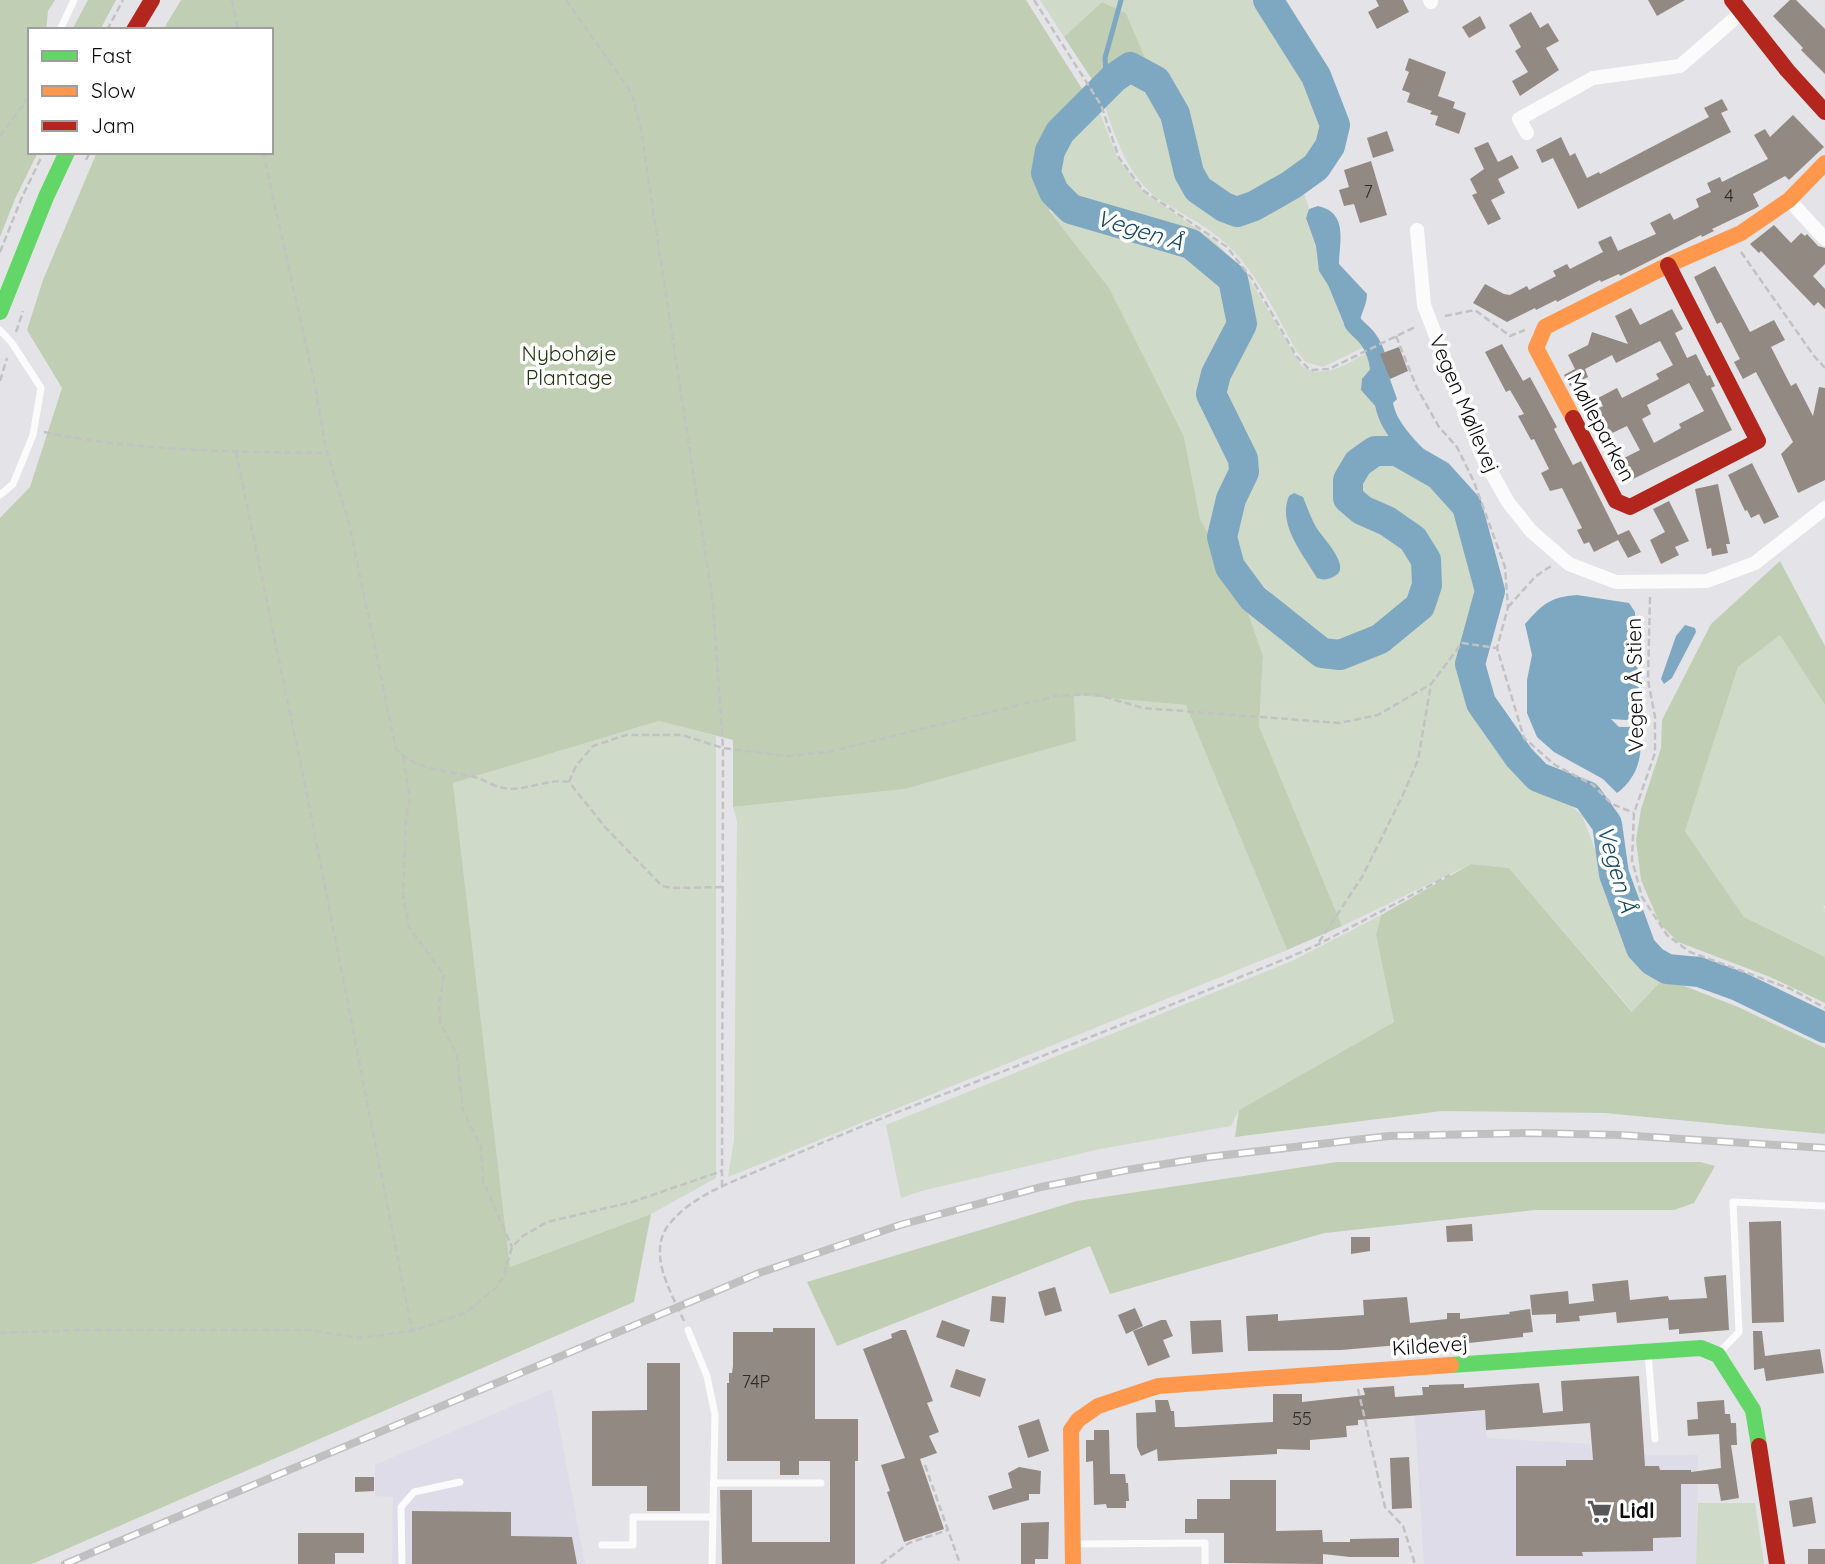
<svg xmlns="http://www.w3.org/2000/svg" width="1825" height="1564" font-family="Quicksand,sans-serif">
<rect width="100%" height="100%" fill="#e4e3e7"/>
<g fill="#dedce9">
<polygon points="552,1389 585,1564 392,1564 393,1497 375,1496 375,1465"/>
<polygon points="1485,1411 1487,1438 1590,1444 1592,1456 1698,1455 1696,1564 1424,1564 1415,1416"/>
</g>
<g fill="#d0dac8">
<path d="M1040 0H1260C1283 38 1342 112 1311 156 1297 175 1261 192 1240 205L1228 200 1201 180 1178 104 1148 65 1126 13 1102 2 1064 37Z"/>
<path d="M1130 75C1149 82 1169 116 1173 135 1176 148 1175 166 1181 177 1191 197 1223 226 1246 219 1265 214 1284 198 1302 187L1309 209 1306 218 1316 246 1319 271 1328 285 1345 326 1368 341 1366 346 1323 367 1306 362 1297 352C1276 315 1256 269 1223 241 1203 223 1177 212 1156 197 1126 174 1115 133 1102 100L1122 79Z"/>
<path d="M1098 108 1118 159 1145 193 1217 243 1251 282 1301 365C1324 382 1349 362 1370 351L1377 366H1373L1378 409 1384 412 1388 423 1410 449 1379 440 1365 444 1335 479 1339 497 1350 515 1366 519 1390 531 1412 547 1419 560V592C1398 617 1361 643 1327 642L1243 568 1236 544 1239 506 1251 483 1255 467 1251 451 1223 397 1221 383 1251 323 1250 299 1245 281 1211 246 1143 221 1090 212 1070 194 1057 173 1055 163 1061 146Z"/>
<polygon points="1050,212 1098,230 1187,252 1218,274 1230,294 1232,313 1228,335 1207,379 1205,394 1232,451 1235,464 1216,519 1215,547 1200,519 1184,437"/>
<path d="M1389 459 1427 477 1459 511 1482 586 1459 660 1460 680 1522 782 1563 799 1582 815 1635 956 1643 966 1664 978 1633 1012 1509 868 1471 864 1342 926 1259 726 1263 656 1243 598 1302 653 1323 664 1338 665 1407 631 1427 607 1435 570 1428 543 1412 526 1364 495C1360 479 1362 470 1376 460Z"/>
<polygon points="1780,634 1825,705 1825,905 1823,907 1825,909 1825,957 1744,917 1685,831 1738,667"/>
<polygon points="1074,695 1187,705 1287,950 728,1177 734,1140 737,821 733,807 905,789 1076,741"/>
<polygon points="659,721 716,736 716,1178 651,1214 510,1267 453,783"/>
<polygon points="1381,915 1376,935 1394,1022 1239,1110 1231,1126 1100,1149 921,1191 901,1198 886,1125 1292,961"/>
<polygon points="1698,1503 1755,1503 1764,1564 1696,1564"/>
</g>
<g fill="#c0cfb3">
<polygon points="0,0 55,0 48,11 46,30 30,30 30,152 38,152 15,199 0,237"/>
<polygon points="88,0 116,0 100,30 72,30"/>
<polygon points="181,0 1026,0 1084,92 1044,137 1038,172 1050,212 1109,288 1184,437 1200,519 1243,598 1263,656 1259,726 1342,926 1287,950 1186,705 1074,695 1076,741 905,789 733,807 733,740 659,721 453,783 510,1267 651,1214 634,1302 32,1564 0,1564 0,518 30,487 62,388 27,330 43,280 97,152 271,152 271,30 163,30"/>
<polygon points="1102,2 1126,13 1148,65 1125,57 1093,81 1064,37"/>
<polygon points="1780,561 1825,646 1825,705 1780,635 1738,667 1685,831 1744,917 1825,957 1825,1003 1770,977 1678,942 1660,924 1641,880 1636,840 1641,809 1661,748 1662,720 1711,624"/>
<polygon points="1471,864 1509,868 1632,1012 1664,978 1738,1007 1825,1048 1825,1134 1605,1113 1442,1111 1235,1137 1239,1110 1394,1022 1376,935 1381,915"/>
<polygon points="1337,1162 1700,1162 1715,1166 1694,1203 1674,1210 1535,1210 1325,1233 1110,1294 1090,1246 837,1346 807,1282 1077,1201"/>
</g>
<g fill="#7ea8c1">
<path d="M1318 206C1349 213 1339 242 1339 264L1367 294C1367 306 1360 314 1359 326L1370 336 1368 341 1345 326 1328 285 1319 271 1316 246 1306 218 1309 209Z"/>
<polygon points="1373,366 1386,368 1397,399 1384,412 1378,409 1361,390 1362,379"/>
<path d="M1294 493 1303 497C1307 507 1311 518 1316 527 1323 539 1354 568 1333 577 1327 580 1323 580 1317 578 1303 554 1277 524 1289 496Z"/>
<path d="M1577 595 1629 603 1635 612 1640 716 1626 720 1611 719 1619 727H1638C1645 752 1638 778 1617 793L1603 779 1554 752 1537 737 1527 713V680L1532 655 1525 624C1543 604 1550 597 1577 595Z"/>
<polygon points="1685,625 1695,628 1696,632 1672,678 1664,684 1661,679 1676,636"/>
</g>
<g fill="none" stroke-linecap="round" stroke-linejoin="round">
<polyline stroke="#7ea8c1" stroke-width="5" points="1107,85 1105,58 1121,0"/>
<path stroke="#7ea8c1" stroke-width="18" d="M1353 323C1357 329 1364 333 1368 339 1386 363 1376 397 1391 423 1401 441 1424 463 1439 475"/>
<polyline stroke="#7ea8c1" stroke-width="30" points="1268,0 1316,76 1335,125 1330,146 1316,167 1291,185 1254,206 1237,212 1224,207 1198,189 1189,173 1175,114 1156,81 1130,67 1114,78 1060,132 1050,151 1046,173 1054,192 1071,209 1191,244 1233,279 1242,324 1216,374 1211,394 1243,459 1244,472 1231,499 1222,537 1230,567 1253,598 1322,653 1340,655 1380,639 1420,606 1427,585 1426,560 1413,539 1387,521 1362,510 1348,498 1348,480 1358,463 1375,451 1397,451 1439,475 1467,506 1490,591 1470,664 1481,703 1519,757 1538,777 1587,796 1607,824 1614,874 1641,948 1653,961 1667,969 1699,972 1738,986 1825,1028"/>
</g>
<g fill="#928a82" fill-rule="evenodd">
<polygon points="1376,0 1403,0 1409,12 1377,29 1368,12 1379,6"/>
<polygon points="1648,0 1685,0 1657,16"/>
<polygon points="1790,0 1796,0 1825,29 1825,74 1801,50 1803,48 1773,16"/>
<polygon points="1531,12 1540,28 1548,23 1559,41 1546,48 1559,70 1520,96 1512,81 1528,72 1515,51 1521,47 1509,25"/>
<polygon points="1480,16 1486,28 1469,38 1462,27"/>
<polygon points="1409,58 1446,72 1438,96 1455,102 1453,108 1466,113 1459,134 1435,125 1438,116 1430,114 1432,111 1407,102 1410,93 1402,90 1409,72 1405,70"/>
<polygon points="1722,99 1728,110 1721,113 1731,132 1578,209 1553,158 1542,163 1536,150 1561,137 1570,156 1575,153 1587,178 1599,172 1600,174 1709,117 1704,108"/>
<polygon points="1793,115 1824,147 1789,180 1785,176 1753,194 1759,206 1756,208 1712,229 1714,231 1702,237 1701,235 1620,276 1619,274 1601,282 1600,280 1557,302 1556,300 1536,310 1535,308 1507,322 1473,303 1485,284 1504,294 1510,295 1527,286 1529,290 1556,276 1553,271 1567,264 1570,269 1603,252 1598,242 1611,236 1618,251 1656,234 1650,223 1670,213 1674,220 1699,207 1696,199 1711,192 1707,183 1720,177 1722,182 1768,159 1754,135 1765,129 1770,137"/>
<polygon points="1387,131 1394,151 1373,158 1367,138"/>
<polygon points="1488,142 1498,162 1512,155 1519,168 1498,179 1505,193 1491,200 1501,219 1488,225 1472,195 1477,193 1470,179 1484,169 1474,148"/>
<polygon points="1371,161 1387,215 1360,223 1354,204 1344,206 1339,190 1349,187 1344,170"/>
<polygon points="1774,225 1791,243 1801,233 1805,236 1807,234 1818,246 1825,248 1825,264 1813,276 1825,289 1825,309 1818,302 1814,306 1761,251 1759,253 1750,244"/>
<polygon points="1715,266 1750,332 1774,320 1785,340 1771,347 1791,386 1796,383 1813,416 1819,387 1825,388 1825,480 1798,493 1781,454 1793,442 1756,372 1743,379 1734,362 1740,359 1721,322 1717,324 1694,277"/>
<path d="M1631 308 1640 325 1672 309 1683 329 1675 333 1687 358 1696 354 1707 376 1710 375 1715 386 1711 388 1732 430 1623 484 1612 464 1640 450 1627 426 1602 438 1589 413 1603 406 1598 398 1617 388 1622 398 1659 379 1656 374 1673 365 1660 341 1616 363 1612 355 1585 369 1588 377 1570 386 1564 375 1575 369 1568 355 1588 345 1592 332 1628 344 1615 316ZM1689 383 1704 411 1679 424 1681 428 1654 443 1642 419 1651 414 1647 405Z"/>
<polygon points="1502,344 1523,381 1530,377 1557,427 1554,429 1573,465 1581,461 1618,535 1629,530 1641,552 1628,558 1618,540 1594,552 1589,542 1584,544 1577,530 1582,528 1562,488 1550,491 1541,473 1549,469 1534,439 1531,440 1518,416 1524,414 1510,390 1506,392 1485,352"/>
<polygon points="1399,347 1408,371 1390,379 1380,354"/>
<polygon points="1752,463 1779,517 1764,524 1759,514 1751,518 1747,510 1745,511 1728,475"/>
<polygon points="1718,484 1730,544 1726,544 1728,553 1712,556 1711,548 1707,549 1695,489"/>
<polygon points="1669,501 1689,541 1675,547 1679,555 1661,564 1650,540 1665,532 1653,509"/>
<polygon points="1781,1221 1784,1322 1752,1323 1749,1222"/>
<polygon points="1472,1224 1473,1241 1447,1242 1446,1226"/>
<polygon points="1351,1237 1370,1237 1370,1251 1351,1254"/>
<polygon points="1726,1275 1729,1330 1679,1334 1679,1329 1669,1330 1668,1318 1617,1323 1616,1312 1579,1316 1580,1321 1556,1323 1556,1314 1532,1315 1530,1295 1568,1291 1569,1304 1594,1301 1592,1284 1628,1280 1630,1300 1668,1296 1669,1300 1707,1298 1704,1277"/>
<polygon points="1055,1287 1062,1311 1045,1316 1038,1292"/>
<polygon points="992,1296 1006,1297 1004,1323 990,1321"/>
<polygon points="1407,1297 1410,1323 1447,1319 1447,1313 1460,1313 1460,1319 1510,1314 1509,1312 1530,1309 1533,1332 1523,1333 1523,1337 1442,1346 1441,1344 1434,1344 1434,1342 1341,1350 1248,1351 1246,1316 1278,1314 1278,1321 1364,1315 1363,1300"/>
<polygon points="1135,1308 1143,1326 1126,1334 1118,1315"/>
<polygon points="942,1320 970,1330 964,1347 936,1337"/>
<polygon points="1161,1320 1166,1320 1173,1336 1163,1340 1170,1357 1148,1366 1133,1331"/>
<polygon points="1221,1320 1223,1352 1192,1354 1190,1321"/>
<polygon points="773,1328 815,1328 815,1419 858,1419 858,1461 855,1461 855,1564 722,1564 720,1490 752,1490 752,1542 830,1542 830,1461 799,1461 799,1475 780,1475 780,1461 727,1461 727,1383 729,1383 729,1373 732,1373 733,1366 733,1332 773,1332"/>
<polygon points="901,1330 906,1330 933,1401 927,1403 939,1432 929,1436 937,1453 920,1459 944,1529 904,1542 887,1492 890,1491 881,1465 905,1458 863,1349 892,1338 891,1334"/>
<polygon points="1753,1331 1762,1331 1765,1356 1820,1349 1824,1373 1766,1381 1764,1368 1754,1370"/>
<polygon points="647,1363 680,1363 680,1511 647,1511 647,1486 592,1486 592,1411 647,1410"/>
<polygon points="956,1369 986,1379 980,1397 950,1387"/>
<polygon points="1639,1376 1645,1466 1659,1466 1660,1470 1691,1470 1691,1472 1721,1468 1719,1434 1688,1436 1687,1420 1698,1419 1697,1402 1724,1400 1725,1414 1730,1414 1731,1423 1736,1423 1737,1445 1731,1445 1739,1498 1721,1501 1718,1484 1681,1484 1681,1537 1653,1538 1653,1551 1582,1552 1583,1556 1516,1556 1516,1466 1566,1466 1566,1460 1593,1460 1590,1423 1486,1430 1485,1410 1358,1420 1358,1425 1346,1426 1347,1437 1310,1440 1310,1450 1277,1449 1277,1454 1158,1461 1157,1449 1141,1456 1137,1447 1136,1413 1156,1412 1155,1400 1168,1400 1171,1411 1174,1411 1175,1427 1184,1427 1273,1422 1273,1394 1302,1394 1302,1402 1365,1395 1363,1388 1394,1386 1395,1397 1423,1395 1422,1387 1429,1387 1429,1385 1464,1384 1464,1388 1539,1383 1543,1413 1563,1411 1561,1381"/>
<polygon points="1039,1419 1049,1451 1028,1458 1018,1426"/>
<polygon points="1094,1430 1109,1430 1110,1474 1125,1474 1126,1483 1128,1483 1129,1501 1126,1501 1126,1508 1107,1508 1106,1504 1094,1505 1093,1461 1086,1462 1086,1440 1094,1440"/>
<polygon points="1409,1457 1412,1508 1392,1509 1390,1458"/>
<polygon points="1019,1467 1041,1471 1040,1494 1029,1494 1029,1500 993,1510 988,1496 1012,1488 1008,1473"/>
<polygon points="355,1477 374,1477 374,1491 355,1492"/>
<polygon points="1230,1480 1276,1480 1276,1531 1322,1530 1323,1542 1350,1542 1350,1539 1399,1538 1399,1557 1350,1557 1323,1554 1323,1564 1224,1563 1224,1533 1185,1533 1185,1519 1197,1519 1197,1499 1230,1499"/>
<polygon points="1812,1497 1816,1523 1793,1527 1789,1501"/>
<polygon points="412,1511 511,1512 511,1536 572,1537 577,1564 412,1564"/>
<polygon points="1049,1522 1048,1559 1035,1559 1035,1564 1021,1564 1021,1523"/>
<polygon points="298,1533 364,1533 364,1553 335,1553 335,1564 298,1564"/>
<rect x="1808" y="1549" width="17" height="15"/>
</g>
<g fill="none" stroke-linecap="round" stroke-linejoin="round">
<g stroke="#c2c2c3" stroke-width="2.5" stroke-dasharray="7 3.5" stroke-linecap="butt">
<polyline points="232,0 238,30"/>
<polyline points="566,0 631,92 640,124 713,603 723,748 722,1186"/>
<polyline points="1034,0 1101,105 1119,158 1144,191 1227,247 1252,279 1297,357 1310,370 1329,369 1415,327"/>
<polyline points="107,30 123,0"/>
<polyline points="0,136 30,96"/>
<path d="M263 152 314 381 326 449 349 523 396 749C417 772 450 770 478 778 486 781 495 787 504 788 525 792 547 778 569 782L605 827 662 886 672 888 722 887"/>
<polyline points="86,160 90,152"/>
<polyline points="0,252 22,197 41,158"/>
<polyline points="1741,252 1814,356 1825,368"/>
<polyline points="1445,316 1475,310 1510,336 1525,330"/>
<polyline points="16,332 23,311"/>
<polyline points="1396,336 1417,388 1439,427 1457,447 1474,482 1505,567 1508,607 1497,648 1524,738 1555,765 1593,785 1612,804 1634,813"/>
<polyline points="0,381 7,358"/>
<path d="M44 432C133 451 235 452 326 453"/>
<polyline points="236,452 308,800 412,1331"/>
<polyline points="1650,597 1648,680 1655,717 1655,753 1634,813 1632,860 1642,897 1667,935 1690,952 1791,989 1825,1008"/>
<polyline points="1508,607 1536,576 1551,566"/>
<polyline points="403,757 410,798 406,818 403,895 409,927 444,975 439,1005 440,1022 457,1055 463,1110 481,1147 483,1181 512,1247"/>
<polyline points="569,782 576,766 593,746 626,735 682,735 723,748 786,756 828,752 1056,696 1095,694 1143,708 1339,723 1378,715 1431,684"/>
<polyline points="1319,942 1362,877 1402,797 1418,760 1431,684 1462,643 1496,648"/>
<path d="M684 1321C671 1292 645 1251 671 1222 694 1195 730 1183 762 1169 820 1143 879 1119 939 1096 1057 1051 1173 1004 1290 957L1317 945 1450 875"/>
<polyline points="0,1333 78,1330 308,1330 360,1338 412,1331 465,1313 496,1288 503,1277 512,1247 523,1236 547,1222 632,1202 722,1171"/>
<polyline points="1358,1389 1385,1507 1403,1526 1415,1564"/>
<polyline points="925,1465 960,1564"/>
<polyline points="881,1564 909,1543 948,1530"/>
</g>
<g stroke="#fbfbfb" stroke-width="7">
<polyline points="60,30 74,0"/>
<polyline points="0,330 12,343 41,388 33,435 13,484 0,495"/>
<polyline points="688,1330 707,1376 715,1415 712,1564"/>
<polyline points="1648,1353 1655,1439"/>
<polyline points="1718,1354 1739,1332 1733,1202 1825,1206"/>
<polyline points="713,1483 821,1483"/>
<polyline points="1076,1544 1205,1543 1205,1564"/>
<polyline points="602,1545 633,1545 633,1517 713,1517"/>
<polyline points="402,1564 401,1507 414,1492 460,1482"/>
</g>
<g stroke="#fbfbfb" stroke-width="14">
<polyline points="1430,0 1431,2"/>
<polyline points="1527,133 1519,119 1593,78 1680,66 1741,13"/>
<polyline points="1789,200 1825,239"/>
<polyline points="1417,230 1424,305 1481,454 1508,502 1531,531 1569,564 1616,582 1707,581 1755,563 1825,508"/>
</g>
<g stroke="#63d668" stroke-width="16">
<polyline points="0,312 46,197 67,152"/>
<polyline points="1451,1365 1701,1348 1718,1355 1753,1410 1759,1446"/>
</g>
<g stroke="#ff974d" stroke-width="16">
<polyline points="1573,418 1536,348 1545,327 1668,265 1741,233 1789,200 1825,163"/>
<polyline points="1073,1564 1071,1430 1078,1420 1098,1406 1158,1386 1451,1365"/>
</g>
<g stroke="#b3261e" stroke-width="16">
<polyline points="1732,0 1787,70 1825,112"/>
<polyline points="134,30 152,0"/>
<polyline points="1573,418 1616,501 1630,507 1758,441 1668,265"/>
<polyline points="1759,1446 1777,1564"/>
</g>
<defs>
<polyline id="rail" points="65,1564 759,1273 900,1225 1041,1187 1127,1170 1209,1157 1389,1136 1531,1133 1620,1135 1825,1148"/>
</defs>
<use href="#rail" stroke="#c0c0c1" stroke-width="8"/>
<use href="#rail" stroke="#fff" stroke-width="5" stroke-dasharray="16" stroke-linecap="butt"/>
</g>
<defs>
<symbol id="supermarket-bare" viewBox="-9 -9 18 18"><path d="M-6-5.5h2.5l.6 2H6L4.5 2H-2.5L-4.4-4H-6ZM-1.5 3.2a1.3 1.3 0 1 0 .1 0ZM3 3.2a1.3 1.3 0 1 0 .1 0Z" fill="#585759" stroke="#fff" stroke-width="2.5" paint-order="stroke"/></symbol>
</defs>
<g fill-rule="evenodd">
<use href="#supermarket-bare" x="1582" y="1494" width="35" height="35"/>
</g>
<g text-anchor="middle" stroke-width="7" stroke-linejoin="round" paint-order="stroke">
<g font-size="18" fill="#2e2c2a">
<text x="1368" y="198">7</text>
<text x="1729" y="202">4</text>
<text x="756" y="1388">74P</text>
<text x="1302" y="1425">55</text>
</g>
<g font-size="21" fill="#23360e" stroke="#fff">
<text x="569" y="361">Nybohøje<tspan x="569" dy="24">Plantage</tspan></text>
</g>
<g font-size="21" fill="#0c0c0d" stroke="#fff">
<text transform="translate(1464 404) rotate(67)" y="7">Vegen Møllevej</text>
<text transform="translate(1601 427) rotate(62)" y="7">Mølleparken</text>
<text transform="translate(1635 685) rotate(-91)" y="7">Vegen Å Stien</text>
<text transform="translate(1430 1346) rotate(-4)" y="7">Kildevej</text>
</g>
<g font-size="21" font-weight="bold" fill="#0c0c0d" stroke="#fff" text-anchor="start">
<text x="1619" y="1518">Lidl</text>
</g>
<g font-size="23" font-style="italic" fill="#184862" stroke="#fff">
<text transform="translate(1140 230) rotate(17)" y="8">Vegen Å</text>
<text transform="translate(1617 869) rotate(74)" y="8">Vegen Å</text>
</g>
</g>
<rect x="28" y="28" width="245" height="126" fill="#ffffff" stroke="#9e9e9e" stroke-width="2"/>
<rect x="42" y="51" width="35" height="10" fill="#63d668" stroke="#9e9e9e" stroke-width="2"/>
<text x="91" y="63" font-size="21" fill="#0c0c0d">Fast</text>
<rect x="42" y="86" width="35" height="10" fill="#ff974d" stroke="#9e9e9e" stroke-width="2"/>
<text x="91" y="98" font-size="21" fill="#0c0c0d">Slow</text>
<rect x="42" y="121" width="35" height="10" fill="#b3261e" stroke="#9e9e9e" stroke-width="2"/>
<text x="91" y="133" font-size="21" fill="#0c0c0d">Jam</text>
</svg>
